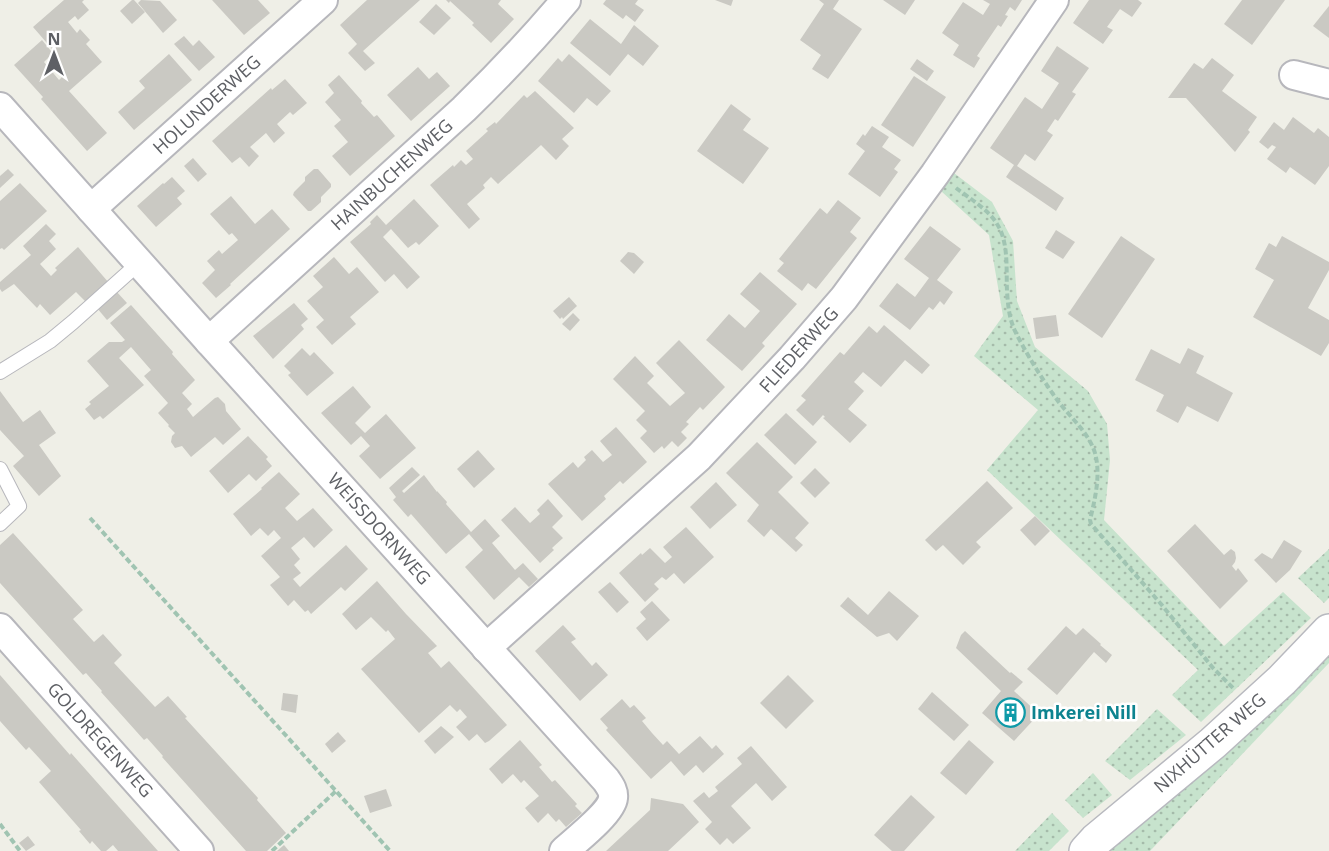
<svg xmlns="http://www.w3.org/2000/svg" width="1329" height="851" font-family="'Open Sans',sans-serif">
<defs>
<pattern id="grass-dots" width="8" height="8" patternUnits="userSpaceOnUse" patternTransform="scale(1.5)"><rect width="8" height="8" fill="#c7e3cd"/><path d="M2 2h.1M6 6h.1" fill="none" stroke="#a5bbaa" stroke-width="1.8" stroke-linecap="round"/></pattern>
</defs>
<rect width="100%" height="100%" fill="#efefe7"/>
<g fill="url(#grass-dots)">
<polygon points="954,173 992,202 1013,241 1017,301 1035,347 1088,391 1107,424 1110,460 1104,520 1224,646 1283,592 1311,618 1201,722 1172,695 1198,670 987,470 1038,410 974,356 1003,316 989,235 941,191"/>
<polygon points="1329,549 1329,598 1324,603 1298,578"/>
<polygon points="1329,645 1329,663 1150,851 1104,851"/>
<polygon points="1157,709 1186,735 1130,780 1105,761"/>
<polygon points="1093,773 1112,795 1083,818 1065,800"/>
<polygon points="1052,813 1069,831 1049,851 1015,851"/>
</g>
<g fill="#cac9c3" fill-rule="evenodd">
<path d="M64 0H84L82 2 89 10 78 20 75 16 68 22 77 33 80 29 90 40 86 44 102 62 69 91 107 133 87 151 41 99 43 97 14 65 42 40 51 51 53 50 33 27ZM49 57 65 74 59 80 44 62Z"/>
<polygon points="132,0 134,0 145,12 132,24 120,11"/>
<polygon points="141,0 160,1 177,20 163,33 138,3"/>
<polygon points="212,0 258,0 270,13 244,35"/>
<polygon points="367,0 420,0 363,51 375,63 365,71 348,53 357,44 340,25"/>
<polygon points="446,0 501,0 498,4 514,19 491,43 472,25 474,23 450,1 449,3"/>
<polygon points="606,0 638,0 635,4 644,10 635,22 626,15 623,19 603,4"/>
<polygon points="715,0 733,0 731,6"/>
<polygon points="819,0 839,0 833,9 862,29 828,79 812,69 821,55 800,40 824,4"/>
<polygon points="883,0 915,0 905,15"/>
<polygon points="983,0 1022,0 1015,11 1010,7 1005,15 1008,16 1001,27 998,25 977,56 980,58 974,68 953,55 959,45 942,33 963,2 983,15 990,4"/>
<polygon points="1089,0 1138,0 1142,3 1132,17 1120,9 1107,27 1113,30 1103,44 1073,23"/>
<polygon points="1242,0 1285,0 1252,45 1224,24"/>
<polygon points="436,4 451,18 434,35 419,22"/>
<polygon points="1329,6 1329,38 1313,26"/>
<polygon points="590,19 621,44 634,25 659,46 643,66 628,54 610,76 570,43"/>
<polygon points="184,36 193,46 199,40 215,57 199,71 174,44"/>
<polygon points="1057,46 1089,68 1072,92 1076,94 1058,121 1055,119 1047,131 1053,135 1035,161 1025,154 1017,166 1064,198 1056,211 1006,177 1014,165 990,148 1025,97 1042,109 1059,83 1041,71"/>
<polygon points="169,54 192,80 134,130 118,112 145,88 139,81"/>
<polygon points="569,54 611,91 597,106 587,98 574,113 538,81 558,58 562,62"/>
<polygon points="1212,58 1234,75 1222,91 1257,117 1248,130 1250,132 1235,152 1186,98 1168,98 1194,63 1203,69"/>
<polygon points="917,59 934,71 927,81 910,69"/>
<polygon points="418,67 429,79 437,72 450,86 411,121 387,95"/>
<polygon points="339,75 362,101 361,103 374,117 377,115 395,136 350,176 332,156 348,142 334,126 341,120 325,102 334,93 328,85"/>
<polygon points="914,76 946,97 913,147 881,125"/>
<polygon points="285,79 307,103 293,115 290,112 277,124 285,133 274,143 266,133 250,147 259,156 249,167 240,157 232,163 212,141 271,88 272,90"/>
<polygon points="535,91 574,128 562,139 569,146 556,160 541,145 498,184 491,177 483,185 485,188 467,204 480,219 469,229 430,185 453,165 454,167 461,160 466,165 473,159 466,151 488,131 486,129 495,122 496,124 524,95 527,98"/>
<polygon points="731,104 751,119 743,130 769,148 743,184 697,151"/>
<polygon points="1293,117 1314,133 1318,128 1329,137 1329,166 1315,185 1290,167 1286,173 1267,159 1276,147 1272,145 1268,149 1259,142 1274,122 1284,130"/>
<polygon points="872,126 889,137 882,147 901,160 894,169 898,172 880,197 848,174 865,151 856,144 863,134 865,136"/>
<polygon points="193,158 207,174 198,182 184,166"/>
<polygon points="8,169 14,175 0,188 0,176"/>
<polygon points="314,169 318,169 331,184 331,187 321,197 321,202 311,211 308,211 293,195 294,192 305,181 305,177"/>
<polygon points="172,177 185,191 177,198 182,204 156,227 137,206 163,183 164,184"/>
<polygon points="20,183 47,211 4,250 2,248 0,249 0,201"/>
<polygon points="231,196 255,224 272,209 290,229 230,284 231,285 216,298 202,283 215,270 207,261 219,250 222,254 238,240 232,233 229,235 210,214"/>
<polygon points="414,199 439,226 419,245 416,242 408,248 391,229 383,237 420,277 407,289 394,274 385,282 350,242 371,224 370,222 377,215 386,225"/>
<polygon points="838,200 861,218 850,232 857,238 816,289 808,283 802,291 777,271 784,263 779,259 820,208 827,214"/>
<polygon points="46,224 56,234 49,241 56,249 40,264 51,276 57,270 55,268 78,247 109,283 87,303 76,292 50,315 40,304 37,308 14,284 2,292 0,289 0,282 31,255 23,246"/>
<polygon points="930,226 961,249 937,280 953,292 944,305 940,301 933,310 929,307 910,330 879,306 897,283 915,297 929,278 904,259"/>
<polygon points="1056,230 1075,242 1063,259 1045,248"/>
<polygon points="1121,236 1155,259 1102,338 1068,314"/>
<polygon points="1282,236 1329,262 1329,270 1308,308 1329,320 1329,343 1321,356 1253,317 1274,280 1255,269 1269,243 1276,247"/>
<polygon points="628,252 634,253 644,262 634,274 620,261"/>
<polygon points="334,257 349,274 357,267 379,292 350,317 356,324 332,345 316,327 324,320 307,301 323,287 313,276"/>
<polygon points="760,272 797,304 762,343 765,346 742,371 706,340 729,314 745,328 760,311 740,294"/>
<polygon points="116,291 127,303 107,320 97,308"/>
<polygon points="569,297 577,306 563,319 562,317 560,319 553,311"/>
<polygon points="294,303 308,319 301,325 304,329 273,359 253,336"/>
<polygon points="131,305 173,352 172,354 195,380 182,393 192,404 187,409 193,417 215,398 218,397 225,404 226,411 241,429 223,445 215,437 191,457 182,446 175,448 171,442 172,436 175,433 168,426 169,425 158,413 168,403 144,376 151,370 131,347 119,358 144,385 103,419 100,416 94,420 85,409 91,404 89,402 109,386 87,361 109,342 122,342 125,340 110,323"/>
<polygon points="573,313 580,320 570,331 562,324"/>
<polygon points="1056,315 1059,336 1036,339 1033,318"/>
<polygon points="884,325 930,365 922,374 905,360 881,387 863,372 854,382 864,391 848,409 867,425 850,443 823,418 825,417 823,415 813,426 796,410 806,400 801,396 840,352 844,355 869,326 877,333"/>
<polygon points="679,340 725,387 703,410 700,407 686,422 689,424 681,432 687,438 678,447 672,441 664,449 662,446 654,453 640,438 647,431 636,420 645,411 613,379 635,356 654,376 647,383 670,406 685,393 656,363"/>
<polygon points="302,348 310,356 314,352 334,373 307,396 288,375 291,373 284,366"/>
<polygon points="1188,348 1204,356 1196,373 1233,393 1218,422 1187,406 1178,423 1156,411 1164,395 1135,380 1151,349 1180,364"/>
<polygon points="353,386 371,407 355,423 365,433 386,414 416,448 380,479 359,456 370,446 361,436 351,445 321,413"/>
<polygon points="0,391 23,422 40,410 56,433 39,445 61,476 39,496 13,466 24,456 0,430"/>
<polygon points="786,413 817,442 795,465 764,435"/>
<polygon points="616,427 647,462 623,484 620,481 604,496 606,499 582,521 548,484 573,462 578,468 586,460 584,457 592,450 603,462 612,455 600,441"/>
<polygon points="248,436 268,457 266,459 272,466 256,481 249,474 228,493 209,471"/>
<polygon points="757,442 793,477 778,492 809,523 795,538 803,545 796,552 771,529 764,537 747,521 759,505 726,473"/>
<polygon points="478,450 495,469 474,488 457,469"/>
<polygon points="412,467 420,475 402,491 404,493 424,475 437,492 437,491 447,502 446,504 471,532 485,519 500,536 492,543 515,570 523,563 538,579 529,587 519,577 494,600 465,567 483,550 469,534 446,554 411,514 408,517 393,500 396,497 389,488"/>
<polygon points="815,468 830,483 815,498 800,483"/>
<polygon points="279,472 300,494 285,508 297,521 313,508 333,530 314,548 304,537 291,548 300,559 294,565 301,573 293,579 300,587 346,545 368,569 345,591 341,587 311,614 308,610 305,612 294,600 288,606 270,585 280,577 261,556 281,538 274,530 268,536 260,528 251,536 233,514 262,489 261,488"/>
<polygon points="987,481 1013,508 976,542 981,547 963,565 943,545 936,551 925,540"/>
<polygon points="716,482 737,505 710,529 690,507"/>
<polygon points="548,499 563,516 552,527 563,538 552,548 554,550 540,563 501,520 515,507 530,523 540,514 537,510"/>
<polygon points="1035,516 1050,531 1035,546 1020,530"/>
<polygon points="1195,524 1224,555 1231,549 1235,552 1236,558 1235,562 1232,566 1236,571 1238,568 1248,581 1220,609 1167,551"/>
<polygon points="686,527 714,557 684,584 674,573 666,580 662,577 654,584 659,589 645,602 619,573 641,553 642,555 650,548 665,563 672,557 663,547"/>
<polygon points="13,533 83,610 73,619 94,642 103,634 122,655 114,663 155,707 168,696 187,717 185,718 258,798 257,800 286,833 267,851 246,851 162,757 163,756 147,738 144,740 101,692 102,691 93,681 86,673 83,675 0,583 0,545"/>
<polygon points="1284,540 1302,551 1290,570 1276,583 1254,560 1262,553 1272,559"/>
<polygon points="377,581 406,614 437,646 428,653 435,661 441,668 449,661 507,725 489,741 485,743 477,734 469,741 456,727 467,717 460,709 457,712 450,705 419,733 361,669 395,639 388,630 386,632 371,617 356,630 342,614"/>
<polygon points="610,582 629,602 617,613 598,592"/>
<polygon points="889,591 919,616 897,641 889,633 877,637 840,606 848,597 868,615"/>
<polygon points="652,601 670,620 647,641 636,628 646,619 640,612"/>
<polygon points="563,625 576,639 571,642 592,666 596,662 608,675 580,701 535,651"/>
<polygon points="1066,626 1076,635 1083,628 1101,644 1100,645 1112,655 1106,663 1094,652 1057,695 1027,669"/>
<polygon points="965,631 1010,673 1011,672 1023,682 1014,691 1039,714 1014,741 982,713 1001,691 956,648 961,635"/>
<polygon points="0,675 70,755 71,753 158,851 118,851 113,845 106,851 101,851 92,841 90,844 79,831 81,830 39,782 51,771 29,747 26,750 0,721"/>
<polygon points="788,675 814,701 786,729 760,703"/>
<polygon points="932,692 969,725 954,741 918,709"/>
<polygon points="283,693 298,695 296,713 281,710"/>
<polygon points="622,699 630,708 634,705 646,718 642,721 652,733 663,745 667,741 679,754 700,736 712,749 716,745 724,754 703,773 696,765 684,776 671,761 651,779 606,730 608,728 600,719"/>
<polygon points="441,726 454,737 435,754 424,741"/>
<polygon points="338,732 346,741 332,753 325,744"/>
<polygon points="520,740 542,765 539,767 546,775 552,782 555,780 577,804 575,806 582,813 566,827 559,819 556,822 548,813 538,823 525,808 539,796 524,780 521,783 513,774 502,784 489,769"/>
<polygon points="969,740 994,762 966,795 940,773"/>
<polygon points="751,746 787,787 772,801 756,783 731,806 751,828 733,844 727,838 720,845 705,829 712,822 693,801 704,792 709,798 718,791 715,787 742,764 737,758"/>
<polygon points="386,789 392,806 370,813 364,796"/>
<polygon points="911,795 935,817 904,851 892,851 874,835"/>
<polygon points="651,798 683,804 699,822 668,851 606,851 650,810"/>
<polygon points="28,836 35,845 26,851 19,843"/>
<polygon points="284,845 289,851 277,851"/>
</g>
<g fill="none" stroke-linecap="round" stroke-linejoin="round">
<defs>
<g id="lane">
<polyline points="0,372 50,341 73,322 139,263"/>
<polyline points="0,469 19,506 0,524"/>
</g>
<g id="street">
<polyline points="1294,75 1329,84"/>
<path d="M0 107 209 341 606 780C610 786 614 791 613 798 612 812 575 841 564 851"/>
<polyline points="91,209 323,0"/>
<path d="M209 341 464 109C500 74 534 38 566 0"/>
<polyline points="0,628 199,851"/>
<polyline points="486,648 699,457 792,358 844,298 935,174 1054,0"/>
</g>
<polyline id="secondary" points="1086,851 1096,840 1213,743 1282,680 1329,631"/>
</defs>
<use href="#lane" stroke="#b7b7bc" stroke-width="16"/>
<use href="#street" stroke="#b7b7bc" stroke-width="32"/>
<use href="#secondary" stroke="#b8b9bf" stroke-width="36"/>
<g stroke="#a0c4b2" stroke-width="4" stroke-dasharray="6 3" stroke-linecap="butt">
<path d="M956 188C968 197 990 211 997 224 1009 242 1006 270 1007 291 1008 305 1009 318 1015 331 1027 355 1042 379 1058 401 1070 417 1089 433 1095 453 1101 475 1095 499 1090 520L1091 524 1161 604 1213 668 1234 689"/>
<polyline points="90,518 390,851"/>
<polyline points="0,824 20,851"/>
<polyline points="272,851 336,791"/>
</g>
<use href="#lane" stroke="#fff" stroke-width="14"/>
<use href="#street" stroke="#fff" stroke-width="28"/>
<use href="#secondary" stroke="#fff" stroke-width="33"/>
</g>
<defs>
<symbol id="building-ring" viewBox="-11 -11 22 22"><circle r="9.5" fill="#fff" stroke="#0f9aa8" stroke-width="1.5"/><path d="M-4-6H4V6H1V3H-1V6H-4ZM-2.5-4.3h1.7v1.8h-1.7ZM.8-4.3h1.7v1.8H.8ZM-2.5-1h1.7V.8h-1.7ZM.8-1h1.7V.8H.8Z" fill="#0f9aa8"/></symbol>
</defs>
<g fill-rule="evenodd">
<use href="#building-ring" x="994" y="696" width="33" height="33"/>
</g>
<g text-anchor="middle" stroke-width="5" stroke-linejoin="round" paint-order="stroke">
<g font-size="18" fill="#5e6065" stroke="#fff">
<text transform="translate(207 105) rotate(-42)" y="6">HOLUNDERWEG</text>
<text transform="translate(392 175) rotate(-42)" y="6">HAINBUCHENWEG</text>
<text transform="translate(799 350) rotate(-48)" y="6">FLIEDERWEG</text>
<text transform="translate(379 529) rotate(48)" y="6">WEISSDORNWEG</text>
<text transform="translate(100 740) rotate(48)" y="6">GOLDREGENWEG</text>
<text transform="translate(1210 743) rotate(-41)" y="6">NIXHÜTTER WEG</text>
</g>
<g font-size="18" font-weight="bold" fill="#0d838f" stroke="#fff" text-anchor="start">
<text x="1031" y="719">Imkerei Nill</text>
</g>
</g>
<g transform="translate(54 54)" stroke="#ffffff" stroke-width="4.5" paint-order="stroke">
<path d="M0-4.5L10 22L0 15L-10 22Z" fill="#5e6065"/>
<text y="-9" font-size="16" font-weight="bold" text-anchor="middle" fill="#5e6065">N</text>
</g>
</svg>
